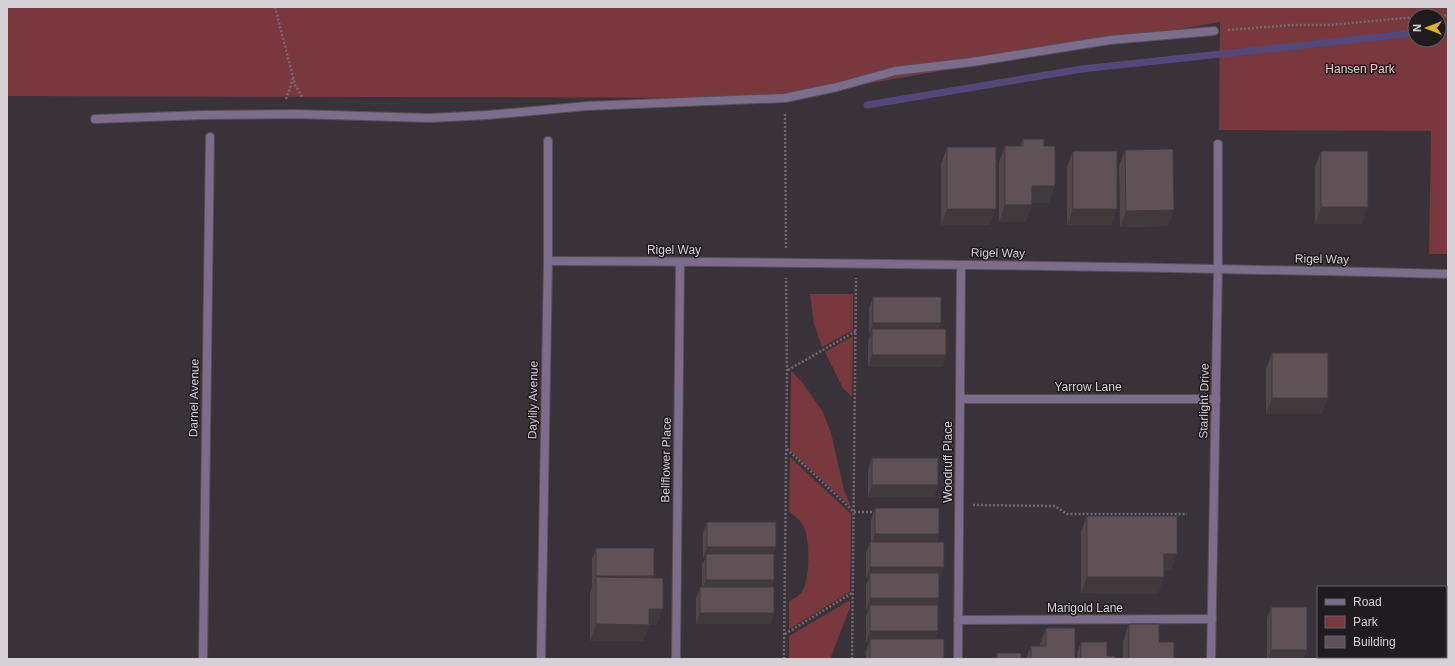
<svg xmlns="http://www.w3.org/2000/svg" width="1455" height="666" font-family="Arial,sans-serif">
<rect width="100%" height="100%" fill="#3a3239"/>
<g fill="#79383e" fill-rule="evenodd">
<path d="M7 7H1448V254H1429L1431 131 1219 130 1220 22 785 98 7 96ZM1415 16H1439V40H1415Z"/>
<polygon points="810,294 853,294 853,330 822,347 814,324"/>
<polygon points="853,336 852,397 843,388 825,352"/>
<polygon points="791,371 802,382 823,412 831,433 844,490 851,507 790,450"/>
<path d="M790 457 851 514 850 592 789 629V601C795 598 800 596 803 590 810 577 810 540 804 527 801 521 795 516 789 511Z"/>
<polygon points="850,600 850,608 830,659 789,659 789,636"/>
</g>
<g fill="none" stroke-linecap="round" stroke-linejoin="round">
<g stroke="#534879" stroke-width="7">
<polyline points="1439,30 1448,29"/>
<polyline points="867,105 1082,69 1415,33"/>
</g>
<defs>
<polyline id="service" points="95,119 203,115 295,114 429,118 488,115 587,106 785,98 837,87 895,71 972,62 1110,40 1214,31"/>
<g id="minor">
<path d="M548 261C848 262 1148 267 1448 274"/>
<polyline points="960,399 1216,399"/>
<polyline points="958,620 1212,619"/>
<polyline points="203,659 210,137"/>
<polyline points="541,659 548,261 548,141"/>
<polyline points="676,659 680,262"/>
<polyline points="958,659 961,265"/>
<polyline points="1211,659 1218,268 1218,144"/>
</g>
</defs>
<use href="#service" stroke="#564f55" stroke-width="10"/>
<use href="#minor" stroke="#564f55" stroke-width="10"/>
<g stroke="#716a71" stroke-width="2.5" stroke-dasharray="2 2" stroke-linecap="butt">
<polyline points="275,7 295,85 303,98"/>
<polyline points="1436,16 1448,15"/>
<polyline points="1228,30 1292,25 1330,25 1415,17"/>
<polyline points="286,99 290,88 293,78"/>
<polyline points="785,114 786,249"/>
<polyline points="788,370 856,331"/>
<polyline points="787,449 854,512 876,512"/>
<polyline points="973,505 1055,506 1067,514 1187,514"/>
<polyline points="785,634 852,593"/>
<polyline points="784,659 787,371 786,278"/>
<polyline points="852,659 856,278"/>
</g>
<use href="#service" stroke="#7c6d8d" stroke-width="8"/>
<use href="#minor" stroke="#7c6d8d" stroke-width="8"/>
</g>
<g fill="#51474a">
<polygon points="1023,139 1044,146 1049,203 1032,203 1026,222 999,222 999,162 1005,146 1020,146"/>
<polygon points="947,147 990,225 941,225 941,164"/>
<polygon points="1125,150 1168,226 1120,227 1119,166"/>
<polygon points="1073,151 1111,225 1067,225 1067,167"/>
<polygon points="1321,151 1362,224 1315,224 1315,167"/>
<polygon points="873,297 941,323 938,329 946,355 942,367 868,367 868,341 871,334 869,334 869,308"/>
<polygon points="1272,353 1322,414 1266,414 1266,369"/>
<polygon points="872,458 938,485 934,497 868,497 868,469"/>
<polygon points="875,508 939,534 937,542 944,567 940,578 939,578 939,598 937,605 935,639 944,659 866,659 866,651 869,643 866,643 866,617 868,610 866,610 866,585 869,578 866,578 866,553 870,542 871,542 871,520"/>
<polygon points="1087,516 1171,571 1164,571 1158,594 1081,593 1081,532"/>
<polygon points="707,522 773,554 772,587 774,613 770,624 696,624 696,599 700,587 702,587 702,565 705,559 703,559 703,533"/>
<polygon points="596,548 654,576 653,578 657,625 649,625 643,641 590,641 590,594 592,587 592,559"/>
<polygon points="1271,607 1304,659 1267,659 1267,618"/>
<polygon points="1129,624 1159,642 1174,659 1123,659 1123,641"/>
<polygon points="1046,628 1075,659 1026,659 1031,646 1040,646 1040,644"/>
<polygon points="1081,642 1107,656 1115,659 1077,659 1077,653"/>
<polygon points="997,653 1021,659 995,659"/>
</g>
<g fill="#42393c">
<polygon points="1032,186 1055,186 1049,203 1026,203"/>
<polygon points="1005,205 1032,205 1026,222 999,222"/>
<polygon points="1321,207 1368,207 1362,224 1315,224"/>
<polygon points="947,209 996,209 990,225 941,225"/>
<polygon points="1073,209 1117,209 1111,225 1067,225"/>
<polygon points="1174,210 1168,226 1120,227 1126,211"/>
<polygon points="873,323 941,323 937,334 872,329 871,334 869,334"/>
<polygon points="872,355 946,355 942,367 868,367"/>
<polygon points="1272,398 1328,398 1322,414 1266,414"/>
<polygon points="872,485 938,485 934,497 868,497"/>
<polygon points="875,534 939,534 935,546 871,546"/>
<polygon points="707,547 776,547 772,559 706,554 705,559 703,559"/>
<polygon points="1164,554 1177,554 1171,571 1158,571"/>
<polygon points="870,567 944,567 940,578 870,578 870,573 869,578 866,578"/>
<polygon points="596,576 654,576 650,587 596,577 592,587"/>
<polygon points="1087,577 1164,577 1158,594 1081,593"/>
<polygon points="706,580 774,580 770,592 702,592"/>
<polygon points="870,598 939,598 935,610 870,605 868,610 866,610"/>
<polygon points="649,609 663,609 657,625 649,625 643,641 590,641 596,624"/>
<polygon points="700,613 774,613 770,624 696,624"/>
<polygon points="870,631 938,631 934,643 870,639 869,643 866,643"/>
<polygon points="1271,650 1307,650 1304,659 1268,659"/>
<polygon points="1385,657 1421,657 1420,659 1384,659"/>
</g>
<g fill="#5e5256" stroke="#42393c">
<polygon points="1023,139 1044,139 1044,146 1055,146 1055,186 1032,186 1032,205 1005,205 1005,146 1023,146"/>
<rect x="947" y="147" width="49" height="62"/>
<polygon points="1173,149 1174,210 1126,211 1125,150"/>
<rect x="1073" y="151" width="44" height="58"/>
<rect x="1321" y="151" width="47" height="56"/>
<rect x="873" y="297" width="68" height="26"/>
<rect x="872" y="329" width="74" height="26"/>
<rect x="1272" y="353" width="56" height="45"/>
<rect x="872" y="458" width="66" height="27"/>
<rect x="875" y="508" width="64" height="26"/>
<polygon points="1087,516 1177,516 1177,554 1164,554 1164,577 1087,577"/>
<rect x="707" y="522" width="69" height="25"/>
<rect x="870" y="542" width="74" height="25"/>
<rect x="596" y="548" width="58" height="28"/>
<rect x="706" y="554" width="68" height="26"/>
<rect x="870" y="573" width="69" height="25"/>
<polygon points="596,577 663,578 663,609 649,609 649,625 596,624"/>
<rect x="700" y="587" width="74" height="26"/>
<rect x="870" y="605" width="68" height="26"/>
<rect x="1271" y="607" width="36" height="43"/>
<polygon points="1129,624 1159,624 1159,642 1174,642 1174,659 1129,659"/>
<polygon points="1046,628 1075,628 1075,659 1031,659 1031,646 1046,646"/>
<rect x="870" y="639" width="74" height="20"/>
<polygon points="1081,642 1107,642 1107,656 1115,656 1115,659 1081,659"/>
<rect x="997" y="653" width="24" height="6"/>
</g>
<g text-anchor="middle" stroke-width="3" stroke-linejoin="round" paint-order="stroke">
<g font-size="12" fill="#f8c6c7" stroke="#1f1b1f">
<text x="1360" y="73">Hansen Park</text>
</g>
<g font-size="12" fill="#d6d1d6" stroke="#1f1b1f">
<text x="674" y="254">Rigel Way</text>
<text transform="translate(998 253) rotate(1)" y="4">Rigel Way</text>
<text transform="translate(1322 259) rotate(1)" y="4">Rigel Way</text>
<text x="1088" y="391">Yarrow Lane</text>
<text transform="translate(194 398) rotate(-89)" y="4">Darnel Avenue</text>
<text transform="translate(533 400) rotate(-89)" y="4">Daylily Avenue</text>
<text transform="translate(1204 401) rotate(-89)" y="4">Starlight Drive</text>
<text transform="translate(666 460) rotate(-89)" y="4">Bellflower Place</text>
<text transform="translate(948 462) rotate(-90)" y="4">Woodruff Place</text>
<text x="1085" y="612">Marigold Lane</text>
</g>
</g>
<rect width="1455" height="666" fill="none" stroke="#d6d1d6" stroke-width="16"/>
<rect x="1317" y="586" width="130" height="72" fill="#1f1b1f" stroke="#686468"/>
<rect x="1325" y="599" width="20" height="6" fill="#7c6d8d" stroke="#686468"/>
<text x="1353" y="606" font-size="12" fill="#d6d1d6">Road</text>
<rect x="1325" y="616" width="20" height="12" fill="#79383e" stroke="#686468"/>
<text x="1353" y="626" font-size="12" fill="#d6d1d6">Park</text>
<rect x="1325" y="636" width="20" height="12" fill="#5e5256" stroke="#686468"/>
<text x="1353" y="646" font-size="12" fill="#d6d1d6">Building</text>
<g transform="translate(1427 28) rotate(270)"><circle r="19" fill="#1f1b1f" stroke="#686468"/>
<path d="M0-3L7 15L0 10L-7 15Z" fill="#dfb034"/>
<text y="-6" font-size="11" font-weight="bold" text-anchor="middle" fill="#d6d1d6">N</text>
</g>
</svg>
